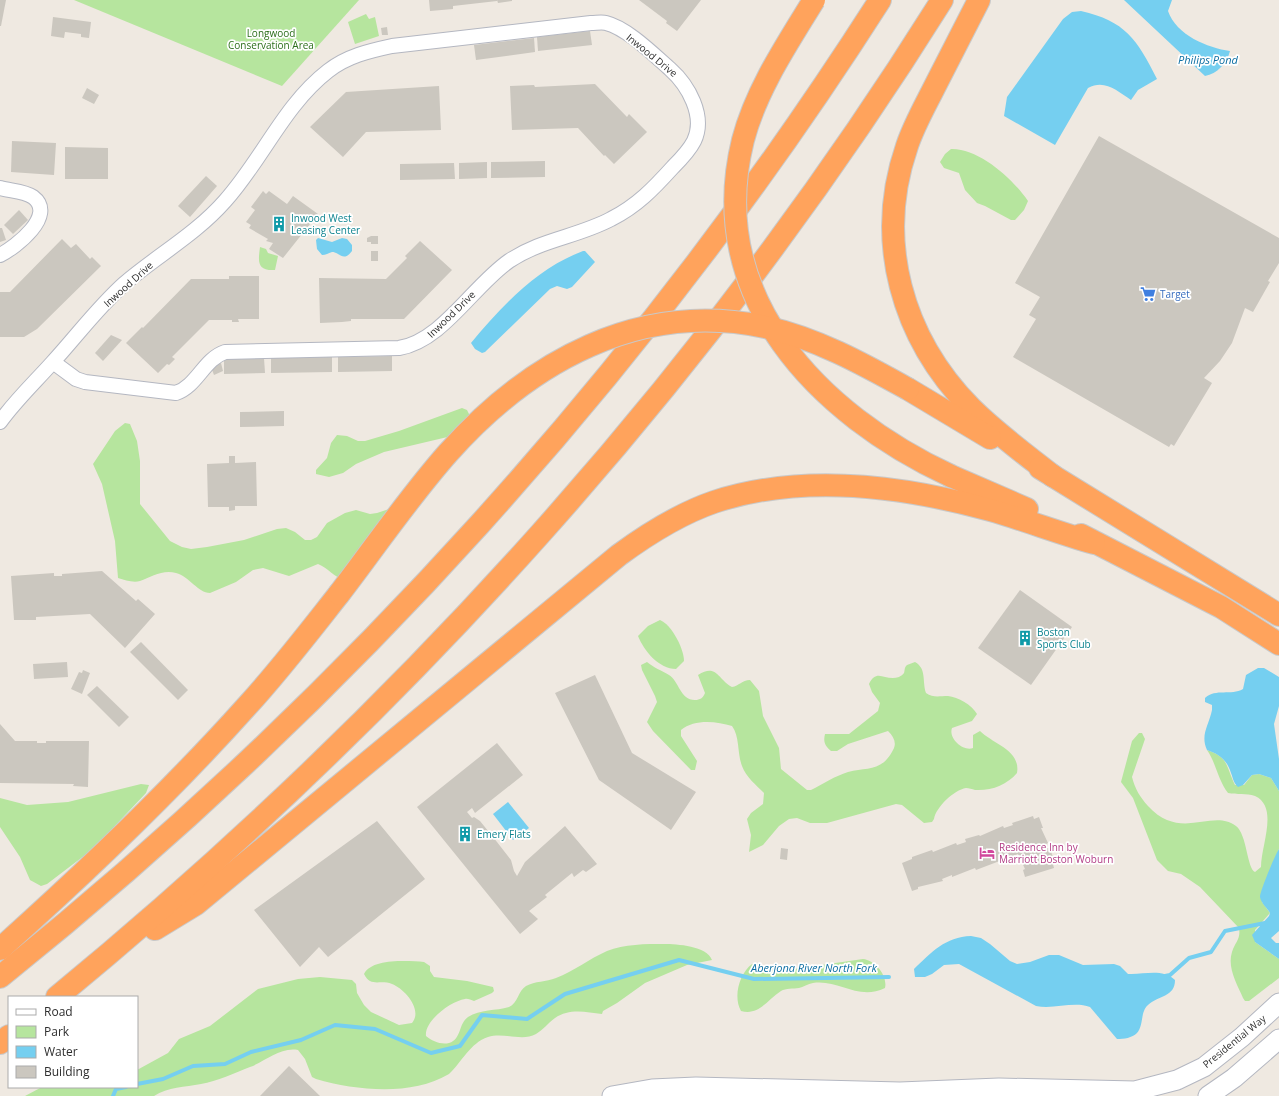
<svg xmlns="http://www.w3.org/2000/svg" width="1279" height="1096" font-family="'Open Sans',sans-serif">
<rect width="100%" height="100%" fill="#efe9e1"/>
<g fill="#b6e59e">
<polygon points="74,0 359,0 282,86"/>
<polygon points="366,14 369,19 375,17 379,36 355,44 348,22"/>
<path d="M951 149C979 148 1013 179 1028 201L1024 210 1015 220H1011L985 206 977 203 965 190 959 173 944 168 940 162 945 154Z"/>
<path d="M260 247 266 249 268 253 278 256 275 270C257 271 258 262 260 247Z"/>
<polygon points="462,408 467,410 471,418 456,435 384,452 356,464 343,473 329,477 316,474 316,470 327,458 331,443 337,435 347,436 358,441 365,441 399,431"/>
<path d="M125 423 130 424 137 441 140 461V504L170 541 182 547 191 549 207 547 244 540 277 529 286 528 295 532 305 540H311L317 537 327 523 345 513 356 510 370 514 377 513 398 506 344 580C334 577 328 568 318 564L289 576 263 568 253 570 236 582 210 593C198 593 189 576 176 573 163 569 151 577 140 581 133 583 125 580 118 578L115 541 102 484 93 464 115 431Z"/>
<path d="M660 620C672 625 684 649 684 661L676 669C659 669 644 651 638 636L648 626Z"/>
<path d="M647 662C654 668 661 670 669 675 679 681 680 700 695 700 700 700 703 698 705 693L698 675C717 663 718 680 732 687 739 686 742 680 750 680L759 691 763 716 779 748 781 769 807 790H811C823 784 835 776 848 772 867 767 882 772 893 750 897 743 894 737 888 731L848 744 837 751H831C825 746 823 742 825 734H849L878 711 880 703 872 692 869 684C877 667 885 682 899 677 900 676 903 675 904 673 905 670 904 668 907 665L915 662C927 669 922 681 926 693 933 698 939 696 948 696 958 697 972 705 977 714L972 721 952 728C948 739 964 752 973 748V735L980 731C993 744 1021 750 1017 773 1007 785 991 791 975 790 972 789 969 788 966 788 954 790 936 807 934 819L932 822 924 823 902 805 896 804 827 823H810L797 818 789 819 779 826 763 845 749 852 751 835 747 819 751 813 763 804 764 793C756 785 746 777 742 766 737 753 740 737 732 726 716 721 694 719 681 730V736L697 761 695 770H691L653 731 647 722 657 702 655 696 642 670 641 665Z"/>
<path d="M1139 733H1142L1145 739 1132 777C1135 789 1140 797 1148 806 1181 842 1212 808 1236 826 1247 834 1247 869 1255 872L1261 867C1261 845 1279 807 1255 796 1246 793 1237 795 1228 793 1218 780 1216 763 1207 750 1229 757 1226 767 1235 785H1244L1252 775 1259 774 1271 778 1279 791V849L1262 890V902L1270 913 1255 930V942L1279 959V978L1249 1001H1245L1243 998C1237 984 1227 968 1232 952 1235 942 1241 939 1239 928L1200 887 1181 874 1168 871 1157 860 1133 798 1121 782 1132 741Z"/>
<polygon points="141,784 149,785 146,793 93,849 47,884 41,886 30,880 20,857 0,827 0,798 27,805 68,802"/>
<path d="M664 944C677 944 707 946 712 960L687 965 645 983 617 1003 603 1011 602 1014C586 1012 569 1008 555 1018 548 1023 543 1030 536 1034 522 1042 504 1032 488 1037 470 1043 462 1062 449 1074 412 1096 358 1091 316 1079L312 1077 305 1059 298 1050C280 1047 266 1061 250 1067 235 1073 217 1081 201 1084 185 1087 168 1087 154 1096H25L42 1087H137V1070L168 1053 179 1039 210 1026 258 989 298 979 320 977 352 980 356 984 357 993 364 1005 371 1012 399 1025 412 1023C423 1010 405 989 392 984 380 979 371 988 364 974 372 958 409 961 424 962L430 966V971L434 977 467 981 493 987 494 991 492 993 474 1001C471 1000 467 998 465 999 451 1001 424 1021 426 1036 432 1041 441 1045 449 1043 462 1039 458 1024 468 1017 480 1009 496 1011 509 1007 518 1003 518 991 526 986 535 981 546 982 556 978 574 971 589 959 607 951 624 944 646 944 664 944Z"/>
<path d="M863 959C875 960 888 976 885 988 858 1001 838 979 813 983 808 984 803 987 799 988 793 989 786 988 781 991 767 1000 759 1016 741 1011 733 997 739 974 752 964L794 969Z"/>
</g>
<g fill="#75cff0">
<path d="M1124 0H1172L1168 11C1176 35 1208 48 1230 51 1227 63 1217 74 1205 76Z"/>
<path d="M1081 11C1125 21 1137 39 1157 79L1138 90 1131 100C1117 91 1105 79 1088 88L1055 145 1004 116 1007 97 1063 19 1072 12Z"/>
<path d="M318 238 332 242 342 238 347 239 352 245V251C343 263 340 252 332 252 328 253 326 255 322 255L317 249 316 240Z"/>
<path d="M583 251H585L595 262 572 287 567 289 557 286 550 289 485 352 482 353 475 349 471 343C501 307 537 268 583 251Z"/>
<path d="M1258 668H1264L1279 677V706L1274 724 1279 759V791L1271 778 1259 774 1252 775 1243 785 1238 787C1233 782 1233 778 1231 773 1227 760 1219 754 1207 750 1200 735 1209 725 1212 710V705L1205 702V698C1216 688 1231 696 1243 689L1246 675Z"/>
<polygon points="508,802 529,828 513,840 493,814"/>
<path d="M1279 849V931L1271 938 1276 943H1279V959L1255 942 1252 935 1269 916 1270 913C1267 908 1261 903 1260 897 1260 891 1275 855 1279 849Z"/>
<path d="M971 936 981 938 990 944 1010 961 1017 964 1030 962 1049 955H1059L1083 965 1114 964 1120 966 1128 974C1144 975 1162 968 1175 980 1175 997 1159 995 1148 1005 1140 1012 1144 1025 1137 1033 1132 1038 1124 1039 1117 1039L1090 1007C1073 1001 1053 1010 1036 1006L959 964 944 965 932 974 925 977H915L914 969C932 952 945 937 971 936Z"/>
</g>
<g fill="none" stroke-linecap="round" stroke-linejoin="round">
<g stroke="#75cff0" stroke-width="4">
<polyline points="1165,976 1170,975 1189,958 1211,952 1225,931 1265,923"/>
<polyline points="137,1084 163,1079 193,1066 225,1064 251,1052 301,1040 335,1025 375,1029 431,1053 460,1046 482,1015 527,1019 565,994 679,960 754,979 889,977"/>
<polyline points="113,1096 116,1089 126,1087"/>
</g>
</g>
<g fill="#cbc7bf">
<polygon points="0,0 6,0 1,26 0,26"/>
<polygon points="429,0 497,0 497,1 453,6 453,9 430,11"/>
<polygon points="497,0 512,0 512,1 498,3"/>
<polygon points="639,0 701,0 677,31 666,23 667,21"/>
<polygon points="53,17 91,22 89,38 81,37 81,34 65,32 64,38 51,36"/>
<polygon points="387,27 388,35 382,35 381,28"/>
<polygon points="590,31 592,45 538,51 537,37"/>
<polygon points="534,38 535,52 476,60 474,45"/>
<polygon points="595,84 627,117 629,114 647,132 614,164 605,155 604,156 578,128 512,130 510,86 534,85 535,87"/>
<polygon points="439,86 441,130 366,132 343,157 310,127 346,92"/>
<polygon points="87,88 99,95 94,104 82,98"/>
<polygon points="1099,136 1279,238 1279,263 1268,281 1270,282 1253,312 1245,308 1232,343 1220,361 1204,378 1212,383 1174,446 1171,444 1169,447 1013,357 1036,319 1029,315 1040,297 1015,283"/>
<polygon points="12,141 56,143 54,175 11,172"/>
<polygon points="65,147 108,148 108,179 65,179"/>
<polygon points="545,161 545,177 491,178 491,162"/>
<polygon points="487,162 487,178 459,179 459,163"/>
<polygon points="454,163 455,179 400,180 400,164"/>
<polygon points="206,176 217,186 190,217 178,206"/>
<polygon points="263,191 266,194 269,191 287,204 293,196 318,214 283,258 269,249 273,243 266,241 268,239 249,228 251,225 246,222 255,210 251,207"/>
<polygon points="19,210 28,220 13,234 4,225"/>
<polygon points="0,228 2,228 6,240 0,242"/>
<polygon points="371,236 378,236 378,244 371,244 371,242 367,242 367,238"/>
<polygon points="62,239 71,248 76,244 90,259 92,257 101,266 37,329 24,337 0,337 0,292 10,292"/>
<polygon points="420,241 452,270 404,319 351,319 351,321 342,322 320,323 319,278 386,279 407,258 405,256"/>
<rect x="371" y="251" width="7" height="10"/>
<polygon points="229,276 259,276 259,319 238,319 239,322 232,322 232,320 209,320 172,357 175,359 169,365 167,364 158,373 126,343 142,327 143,328 191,279 229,279"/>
<polygon points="111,335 122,340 103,361 95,353"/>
<polygon points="392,356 392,371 338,372 338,357"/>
<polygon points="332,357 332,372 271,373 271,358"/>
<polygon points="264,358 265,373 224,374 224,359"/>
<polygon points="221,363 223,371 214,375 211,367"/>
<polygon points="284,411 284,426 240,427 240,412"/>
<polygon points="229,456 235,456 235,463 256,462 257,506 235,506 235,510 229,511 229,507 208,507 207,464 229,463"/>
<polygon points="102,571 136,601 138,599 155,614 125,648 90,614 36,617 36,620 14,620 11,576 54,573 54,576 62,576 62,574"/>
<polygon points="1020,590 1072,627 1031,685 978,648"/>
<polygon points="141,642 188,690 178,700 130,652"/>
<polygon points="67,662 68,677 34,679 33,664"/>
<polygon points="83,670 90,673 82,694 71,689 79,672 82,673"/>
<polygon points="595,675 632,753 696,792 671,830 599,780 555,693"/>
<polygon points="97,686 129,717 119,727 87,695"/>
<polygon points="0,724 15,741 37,741 37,743 46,743 46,741 89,741 88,787 73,786 74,784 0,783"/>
<polygon points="497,743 523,775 475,813 472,808 467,812 472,818 474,817 480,821 497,842 511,860 514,871 517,876 525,862 565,826 597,864 586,872 583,870 574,877 572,873 545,895 547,897 529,911 538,919 520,934 417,807"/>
<polygon points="1033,816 1034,819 1039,817 1043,828 1041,828 1048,843 1046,844 1047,848 1050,848 1054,861 1052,861 1054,868 1025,877 1023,870 1025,869 1018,854 976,870 975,868 952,877 952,875 942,879 943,881 918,887 918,889 912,891 902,863 912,859 912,857 932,850 933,852 956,843 957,845 966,842 965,839 979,835 980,836 1003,826 1004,828 1013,825 1012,823"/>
<polygon points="377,821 425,879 328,957 319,947 300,967 254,910"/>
<polygon points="781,848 788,849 787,860 780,859"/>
<polygon points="289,1066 320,1096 260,1096"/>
</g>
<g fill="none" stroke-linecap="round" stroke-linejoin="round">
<defs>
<g id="street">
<path d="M0 188C10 191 24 191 33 197 57 215 16 247 0 255"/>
<path d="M0 422C15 401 34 383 52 363 76 337 98 307 125 283 158 255 196 234 225 201 262 160 284 105 328 71 347 56 369 51 392 46L591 23C596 23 602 22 606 23 627 28 654 55 670 69 688 85 706 116 694 141 689 151 680 160 673 167 654 188 637 206 611 219 577 237 542 239 509 261 473 286 442 341 399 348L225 352C204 359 197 386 176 393L85 382 76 379 53 362"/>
</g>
<g id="secondary">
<polyline points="612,1096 652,1089 696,1087 900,1092 999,1088 1135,1091 1177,1080 1204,1067 1242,1037 1279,1003"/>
<polyline points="1208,1096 1234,1078 1279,1039"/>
</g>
<g id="highway">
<path d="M979 0C964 29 950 57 935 86 925 106 914 125 907 146 874 241 902 338 971 408 996 433 1025 454 1053 476"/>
<polyline points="908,389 990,438"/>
<polyline points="1040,468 1279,615"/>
<polyline points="951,476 1027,509"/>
<polyline points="1081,535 1221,607 1279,644"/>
<path d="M155 929 196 904 619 555C649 533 679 514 714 502 802 473 903 486 990 510 1025 520 1059 533 1094 543"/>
<path d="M0 949C86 872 170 792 247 706 280 670 309 632 339 594"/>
<path d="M0 977C342 702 644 370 880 0"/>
<path d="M57 997C401 714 706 378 942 0"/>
<polyline points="0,1043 9,1036"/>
</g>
</defs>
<use href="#street" stroke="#b4b7c1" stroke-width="16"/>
<use href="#secondary" stroke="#b4b7c1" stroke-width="21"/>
<use href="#highway" stroke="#c9c9c9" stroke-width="24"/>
<use href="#street" stroke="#fff" stroke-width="14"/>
<use href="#secondary" stroke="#fff" stroke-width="19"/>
<use href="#highway" stroke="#ffa35c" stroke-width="22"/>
<defs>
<g id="highway-bridge">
<path d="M814 0C787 44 756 90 743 140 704 297 818 414 951 476"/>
<path d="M339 594C375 547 409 497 448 453 529 362 639 300 765 327 816 338 863 364 908 389"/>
</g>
</defs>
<use href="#highway-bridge" stroke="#c9c9c9" stroke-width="24" stroke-linecap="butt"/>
<use href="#highway-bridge" stroke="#ffa35c" stroke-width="22"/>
</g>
<defs>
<symbol id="building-bare" viewBox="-9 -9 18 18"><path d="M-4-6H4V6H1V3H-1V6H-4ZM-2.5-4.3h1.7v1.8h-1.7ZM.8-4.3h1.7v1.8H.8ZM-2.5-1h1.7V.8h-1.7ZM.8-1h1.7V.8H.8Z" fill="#0f9aa8" stroke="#fff" stroke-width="2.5" paint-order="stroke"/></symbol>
<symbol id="supermarket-bare" viewBox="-9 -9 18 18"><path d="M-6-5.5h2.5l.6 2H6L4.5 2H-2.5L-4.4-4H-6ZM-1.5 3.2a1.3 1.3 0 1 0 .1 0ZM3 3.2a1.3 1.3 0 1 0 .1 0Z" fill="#3f7fe0" stroke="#fff" stroke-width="2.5" paint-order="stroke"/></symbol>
<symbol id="hotel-bare" viewBox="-9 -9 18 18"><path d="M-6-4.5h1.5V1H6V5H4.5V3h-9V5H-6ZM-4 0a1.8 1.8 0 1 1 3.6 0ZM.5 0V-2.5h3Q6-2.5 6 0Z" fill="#d1479c" stroke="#fff" stroke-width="2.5" paint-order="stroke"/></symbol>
</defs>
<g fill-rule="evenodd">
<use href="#building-bare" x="268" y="213" width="22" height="22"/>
<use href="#supermarket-bare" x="1137" y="283" width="22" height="22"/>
<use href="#building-bare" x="1014" y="627" width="22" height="22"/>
<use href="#building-bare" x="454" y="823" width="22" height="22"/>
<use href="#hotel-bare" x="976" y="842" width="22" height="22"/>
</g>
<g text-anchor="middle" stroke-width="3.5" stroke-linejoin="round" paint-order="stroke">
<g font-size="10" fill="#2c6e1b" stroke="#fff">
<text x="271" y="37">Longwood<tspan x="271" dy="12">Conservation Area</tspan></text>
</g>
<g font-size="10" fill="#2e2e2e" stroke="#fff">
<text transform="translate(652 55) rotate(39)" y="4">Inwood Drive</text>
<text transform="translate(128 284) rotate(-42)" y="4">Inwood Drive</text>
<text transform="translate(451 314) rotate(-44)" y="4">Inwood Drive</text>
<text transform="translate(1234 1041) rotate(-39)" y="4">Presidential Way</text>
</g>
<g font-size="10" fill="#0d838f" stroke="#fff" text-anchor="start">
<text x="291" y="222">Inwood West<tspan x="291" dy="12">Leasing Center</tspan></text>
<text x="1037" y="636">Boston<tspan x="1037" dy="12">Sports Club</tspan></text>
<text x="477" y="838">Emery Flats</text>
</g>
<g font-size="10" fill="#366cbe" stroke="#fff" text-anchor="start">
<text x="1160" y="298">Target</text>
</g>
<g font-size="10" fill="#b23c85" stroke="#fff" text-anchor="start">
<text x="999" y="851">Residence Inn by<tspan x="999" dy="12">Marriott Boston Woburn</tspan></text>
</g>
<g font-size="11" font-style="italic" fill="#0d6fa3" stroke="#fff">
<text x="1208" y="64">Philips Pond</text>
<text x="814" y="972">Aberjona River North Fork</text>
</g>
</g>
<rect x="8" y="996" width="130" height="92" fill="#ffffff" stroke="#ababab"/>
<rect x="16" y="1009" width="20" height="6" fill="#ffffff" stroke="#ababab"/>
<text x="44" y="1016" font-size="12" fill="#2e2e2e">Road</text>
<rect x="16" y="1026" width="20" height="12" fill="#b6e59e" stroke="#ababab"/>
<text x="44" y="1036" font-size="12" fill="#2e2e2e">Park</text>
<rect x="16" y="1046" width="20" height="12" fill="#75cff0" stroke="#ababab"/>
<text x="44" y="1056" font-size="12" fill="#2e2e2e">Water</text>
<rect x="16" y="1066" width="20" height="12" fill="#cbc7bf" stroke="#ababab"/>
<text x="44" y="1076" font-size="12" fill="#2e2e2e">Building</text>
</svg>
